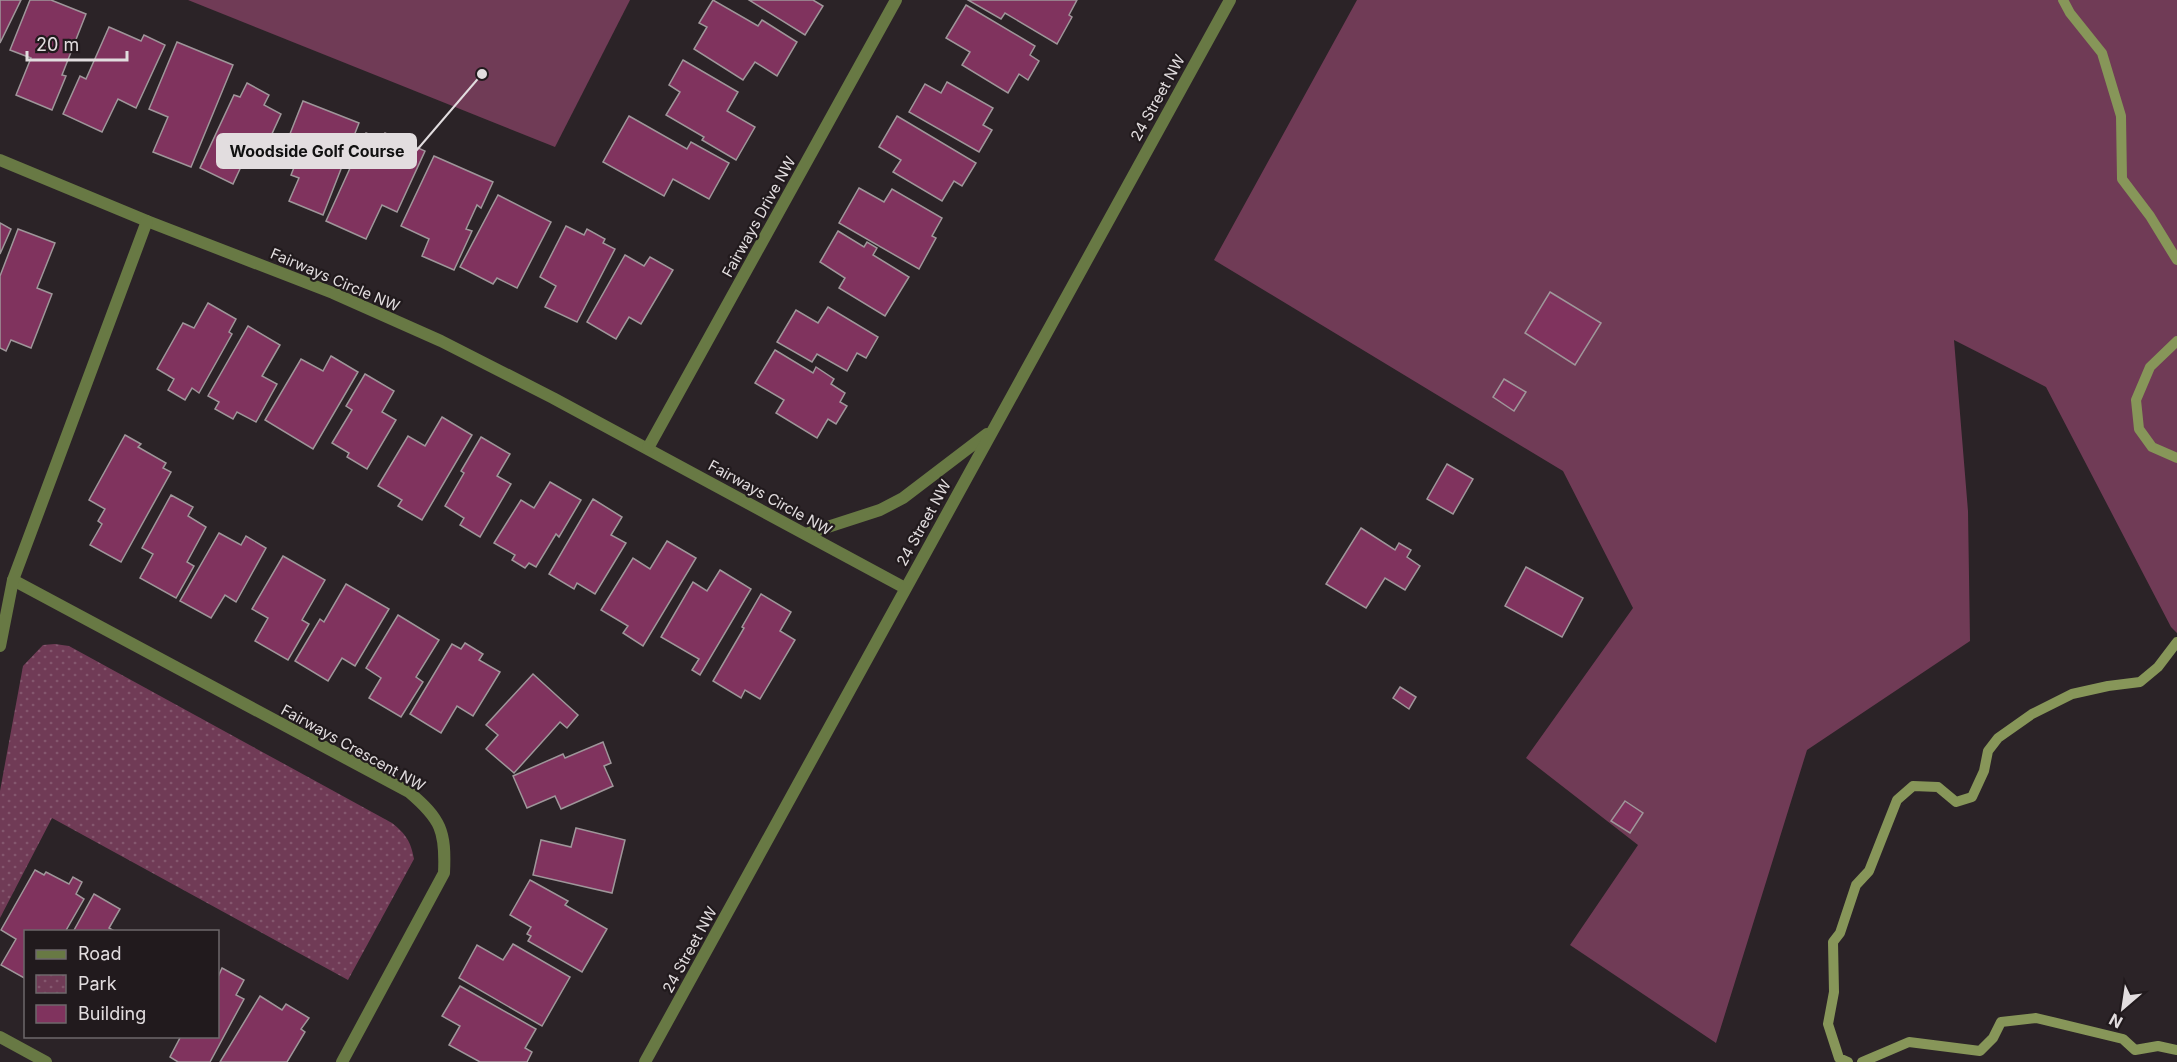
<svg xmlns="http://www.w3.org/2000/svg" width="2177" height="1062" font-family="Inter,sans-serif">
<defs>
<pattern id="park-dots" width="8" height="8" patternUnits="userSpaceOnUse" patternTransform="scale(1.5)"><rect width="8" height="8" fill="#703b56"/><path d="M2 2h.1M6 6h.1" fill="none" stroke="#84576e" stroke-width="1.8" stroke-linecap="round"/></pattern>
</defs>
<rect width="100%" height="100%" fill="#2b2327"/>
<g fill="#703b56">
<polygon points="188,0 630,0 555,147"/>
<polygon points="1357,0 2177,0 2177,633 2171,627 2046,387 1954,340 1968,511 1970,641 1807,750 1716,1043 1570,945 1638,845 1526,758 1633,608 1563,471 1214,260"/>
</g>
<path fill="url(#park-dots)" d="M55 644 69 646 392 823C406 834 411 842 414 859L348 980 52 818 0 918V791L23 666 43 645Z"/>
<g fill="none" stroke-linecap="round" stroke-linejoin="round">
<g stroke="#879659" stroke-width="10">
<polyline points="2063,0 2070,13 2102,53 2121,116 2122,179 2150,216 2177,260"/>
<polyline points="2177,341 2150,367 2136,400 2139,429 2152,447 2177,458"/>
<polyline points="1848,1062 1839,1058 1828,1024 1834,992 1833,942 1840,933 1856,885 1869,871 1897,800 1913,786 1938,787 1956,802 1972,797 1984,771 1988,751 1998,738 2032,714 2072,694 2108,686 2140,682 2158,667 2177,642"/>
<polyline points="1862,1062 1909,1042 1980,1051 1993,1038 2001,1022 2036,1018 2123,1039 2135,1050 2158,1046 2177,1050"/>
</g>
</g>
<g fill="#80335e" stroke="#9f969a" stroke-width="1.5">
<polygon points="0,0 21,0 0,43"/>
<polygon points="30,0 51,0 86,14 62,75 66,76 52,110 16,95 31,58 10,50"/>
<polygon points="713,0 758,26 762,20 797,42 777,76 755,62 743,80 694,49 707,27 699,23"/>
<polygon points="749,0 813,0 823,6 805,35"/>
<polygon points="968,0 1077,0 1069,15 1072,17 1057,44 1005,13 1001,19"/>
<polygon points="966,5 1035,46 1030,55 1039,61 1028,80 1019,74 1008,93 962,65 970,52 946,38"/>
<polygon points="109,27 141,41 144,35 165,45 136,108 118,99 102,132 63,114 80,76 86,79"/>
<polygon points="177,42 233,65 191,167 153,152 168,117 149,109"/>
<polygon points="683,60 738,92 727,111 755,127 736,160 702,140 704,137 666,115 680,92 669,85"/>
<polygon points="947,82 993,108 983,125 992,130 979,152 909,112 925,84 941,93"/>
<polygon points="247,83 269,95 264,105 281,114 259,162 246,156 233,184 200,168 234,95 240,97"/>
<polygon points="303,101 359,123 323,215 289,201 299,178 291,175 295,165 280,159"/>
<polygon points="629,116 687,149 691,142 729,163 709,199 673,179 664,196 603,162"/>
<polygon points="897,116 976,163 962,186 954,181 942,201 893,172 901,160 879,147"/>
<polygon points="366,133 382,140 385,133 425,151 397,212 382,205 366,239 326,221"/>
<polygon points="434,156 493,182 481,208 477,205 466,229 472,231 454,270 422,256 429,239 401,226"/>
<polygon points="859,188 884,202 892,189 942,218 932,236 936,238 919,269 839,223"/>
<polygon points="498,195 551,222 517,288 497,278 493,284 460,267"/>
<polygon points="0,223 11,229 0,254"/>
<polygon points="566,226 584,235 587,229 605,239 603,243 615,249 577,322 545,307 556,286 540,277"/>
<polygon points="18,229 55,243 37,288 52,294 31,348 11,340 6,351 0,348 0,276"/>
<polygon points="838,231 864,247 867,242 877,248 873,255 909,277 885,316 839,288 845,278 820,262"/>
<polygon points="625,255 644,266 650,257 673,270 641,324 629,317 616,339 587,322"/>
<polygon points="1550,292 1601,323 1575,365 1525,333"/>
<polygon points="208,303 236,319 229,332 232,334 199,393 192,388 185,400 168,390 174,379 157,369 183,323 194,328"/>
<polygon points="828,307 878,337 866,358 857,353 847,371 817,354 812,362 777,342 796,310 818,323"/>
<polygon points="248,326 280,345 262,376 277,384 256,422 237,412 233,419 215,409 219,402 208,396"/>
<polygon points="775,350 813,373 816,367 834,379 831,384 845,393 840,402 847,406 836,424 828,419 817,438 776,413 784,400 755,383"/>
<polygon points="331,356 358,372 313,449 265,420 301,359 323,371"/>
<polygon points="365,374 394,391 382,412 396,420 367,469 347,457 349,453 332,443 352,410 346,406"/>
<polygon points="1504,379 1526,392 1514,411 1493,397"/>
<polygon points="442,417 472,435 422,520 398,506 402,500 378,486 408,436 425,446"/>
<polygon points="125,435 141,444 138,447 166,463 163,468 171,472 121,562 90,545 102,524 98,521 105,509 89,500"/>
<polygon points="481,437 510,454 497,476 511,484 480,537 460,525 464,518 445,506 464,473 461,471"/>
<polygon points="1447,464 1473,479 1453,514 1427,499"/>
<polygon points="550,482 581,500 559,537 556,534 536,567 529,563 525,568 512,560 515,555 494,543 521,500 534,508"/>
<polygon points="171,495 193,507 188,516 206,527 187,562 194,566 176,598 140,578 153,554 142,548"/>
<polygon points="593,499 622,517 611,535 626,543 595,594 577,583 574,589 549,574"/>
<polygon points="1361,528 1395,550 1399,543 1411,550 1407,557 1420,566 1405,590 1385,578 1366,608 1326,584"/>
<polygon points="219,533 241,545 246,536 266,548 236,602 225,595 211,618 180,601"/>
<polygon points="667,541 696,558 643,646 623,633 628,626 601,610 633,558 650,569"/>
<polygon points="283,556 325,580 302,620 309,624 288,660 255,641 268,618 252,609"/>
<polygon points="1526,567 1583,598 1562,637 1505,606"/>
<polygon points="720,570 751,589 700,675 692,670 699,659 661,637 693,582 707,591"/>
<polygon points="346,584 389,609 355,666 342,658 328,681 295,661 320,619 324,622"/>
<polygon points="761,594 791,612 780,631 795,640 760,699 745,690 741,698 713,681 744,628 742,627"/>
<polygon points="398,615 439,640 416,677 423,682 401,717 369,698 381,678 366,668"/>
<polygon points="465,643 483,654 479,660 500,672 473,716 457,706 441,733 410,714 452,644 461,649"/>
<polygon points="533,674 578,715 567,728 560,722 514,773 486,749 498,735 486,725"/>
<polygon points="1400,687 1416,697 1409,709 1393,698"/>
<polygon points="603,742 611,763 604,766 613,786 561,809 555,796 527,808 513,776 563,754 565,758"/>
<polygon points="1625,801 1643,813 1630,833 1611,821"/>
<polygon points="576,828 625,840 612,893 533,875 541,840 571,847"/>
<polygon points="35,870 44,875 46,872 69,884 73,877 82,882 76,894 84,899 65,932 26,932 26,979 1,965 16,939 1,930"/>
<polygon points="530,880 568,901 565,905 607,929 582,972 528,941 531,936 527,934 531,927 510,915"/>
<polygon points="94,894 120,909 109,928 116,932 73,932"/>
<polygon points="513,944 570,977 542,1026 459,978 477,945 503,960"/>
<polygon points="222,968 244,980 236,995 244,999 210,1062 178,1062 170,1057 181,1036 218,1036 218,977"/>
<polygon points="460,986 536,1029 525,1048 532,1052 527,1062 480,1062 449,1045 460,1026 442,1016"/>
<polygon points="260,996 282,1010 286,1004 309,1018 301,1029 305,1032 287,1062 220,1062"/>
</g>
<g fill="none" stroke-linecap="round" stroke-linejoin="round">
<g stroke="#687944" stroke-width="12">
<polyline points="0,160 147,221 333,293 441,341 553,398 905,588"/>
<polyline points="648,448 896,0"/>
<path d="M13 580 409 792C441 819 446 831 444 873L342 1062"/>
<polyline points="0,646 13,580 147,221"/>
<polyline points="0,1037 46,1062"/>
</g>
<g stroke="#687944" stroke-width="12">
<polyline points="806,534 880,510 903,498 987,434"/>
<polyline points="645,1062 1230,0"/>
</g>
</g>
<g text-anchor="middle" stroke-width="4.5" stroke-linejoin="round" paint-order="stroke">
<g font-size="15" fill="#e2dddf" stroke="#211a1d">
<text transform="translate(1158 98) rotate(-61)" y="5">24 Street NW</text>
<text transform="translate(759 217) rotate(-61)" y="5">Fairways Drive NW</text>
<text transform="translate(335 280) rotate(23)" y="5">Fairways Circle NW</text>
<text transform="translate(770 498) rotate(29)" y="5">Fairways Circle NW</text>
<text transform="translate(924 523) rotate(-61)" y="5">24 Street NW</text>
<text transform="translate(353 748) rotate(29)" y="5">Fairways Crescent NW</text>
<text transform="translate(690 950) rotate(-61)" y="5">24 Street NW</text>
</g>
</g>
<path fill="none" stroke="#e2dddf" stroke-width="2" d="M482 74L416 151"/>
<circle fill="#e2dddf" stroke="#211a1d" stroke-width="2" cx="482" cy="74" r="6"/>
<rect fill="#e2dddf" stroke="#e2dddf" stroke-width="2" x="217" y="134" width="199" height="34" rx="6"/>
<g font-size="16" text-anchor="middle" font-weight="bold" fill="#111">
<text x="317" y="157">Woodside Golf Course</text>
</g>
<rect x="24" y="930" width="195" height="108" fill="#211a1d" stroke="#6e686b" stroke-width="1.5"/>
<rect x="36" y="950" width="30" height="9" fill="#687944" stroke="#6e686b" stroke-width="1.5"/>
<text x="78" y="960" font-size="18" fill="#e2dddf">Road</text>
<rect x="36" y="975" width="30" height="18" fill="url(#park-dots)" stroke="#6e686b" stroke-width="1.5"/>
<text x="78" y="990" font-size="18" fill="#e2dddf">Park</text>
<rect x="36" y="1005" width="30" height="18" fill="#80335e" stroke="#6e686b" stroke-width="1.5"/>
<text x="78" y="1020" font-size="18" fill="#e2dddf">Building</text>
<g transform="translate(2123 1008) rotate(209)" stroke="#211a1d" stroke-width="4.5" paint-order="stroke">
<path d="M0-4.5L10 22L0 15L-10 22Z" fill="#e2dddf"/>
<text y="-9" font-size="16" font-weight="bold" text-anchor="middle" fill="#e2dddf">N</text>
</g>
<path d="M27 51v9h100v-9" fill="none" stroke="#e2dddf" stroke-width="3"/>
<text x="36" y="51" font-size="18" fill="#e2dddf" stroke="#211a1d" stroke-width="4.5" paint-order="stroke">20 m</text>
</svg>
